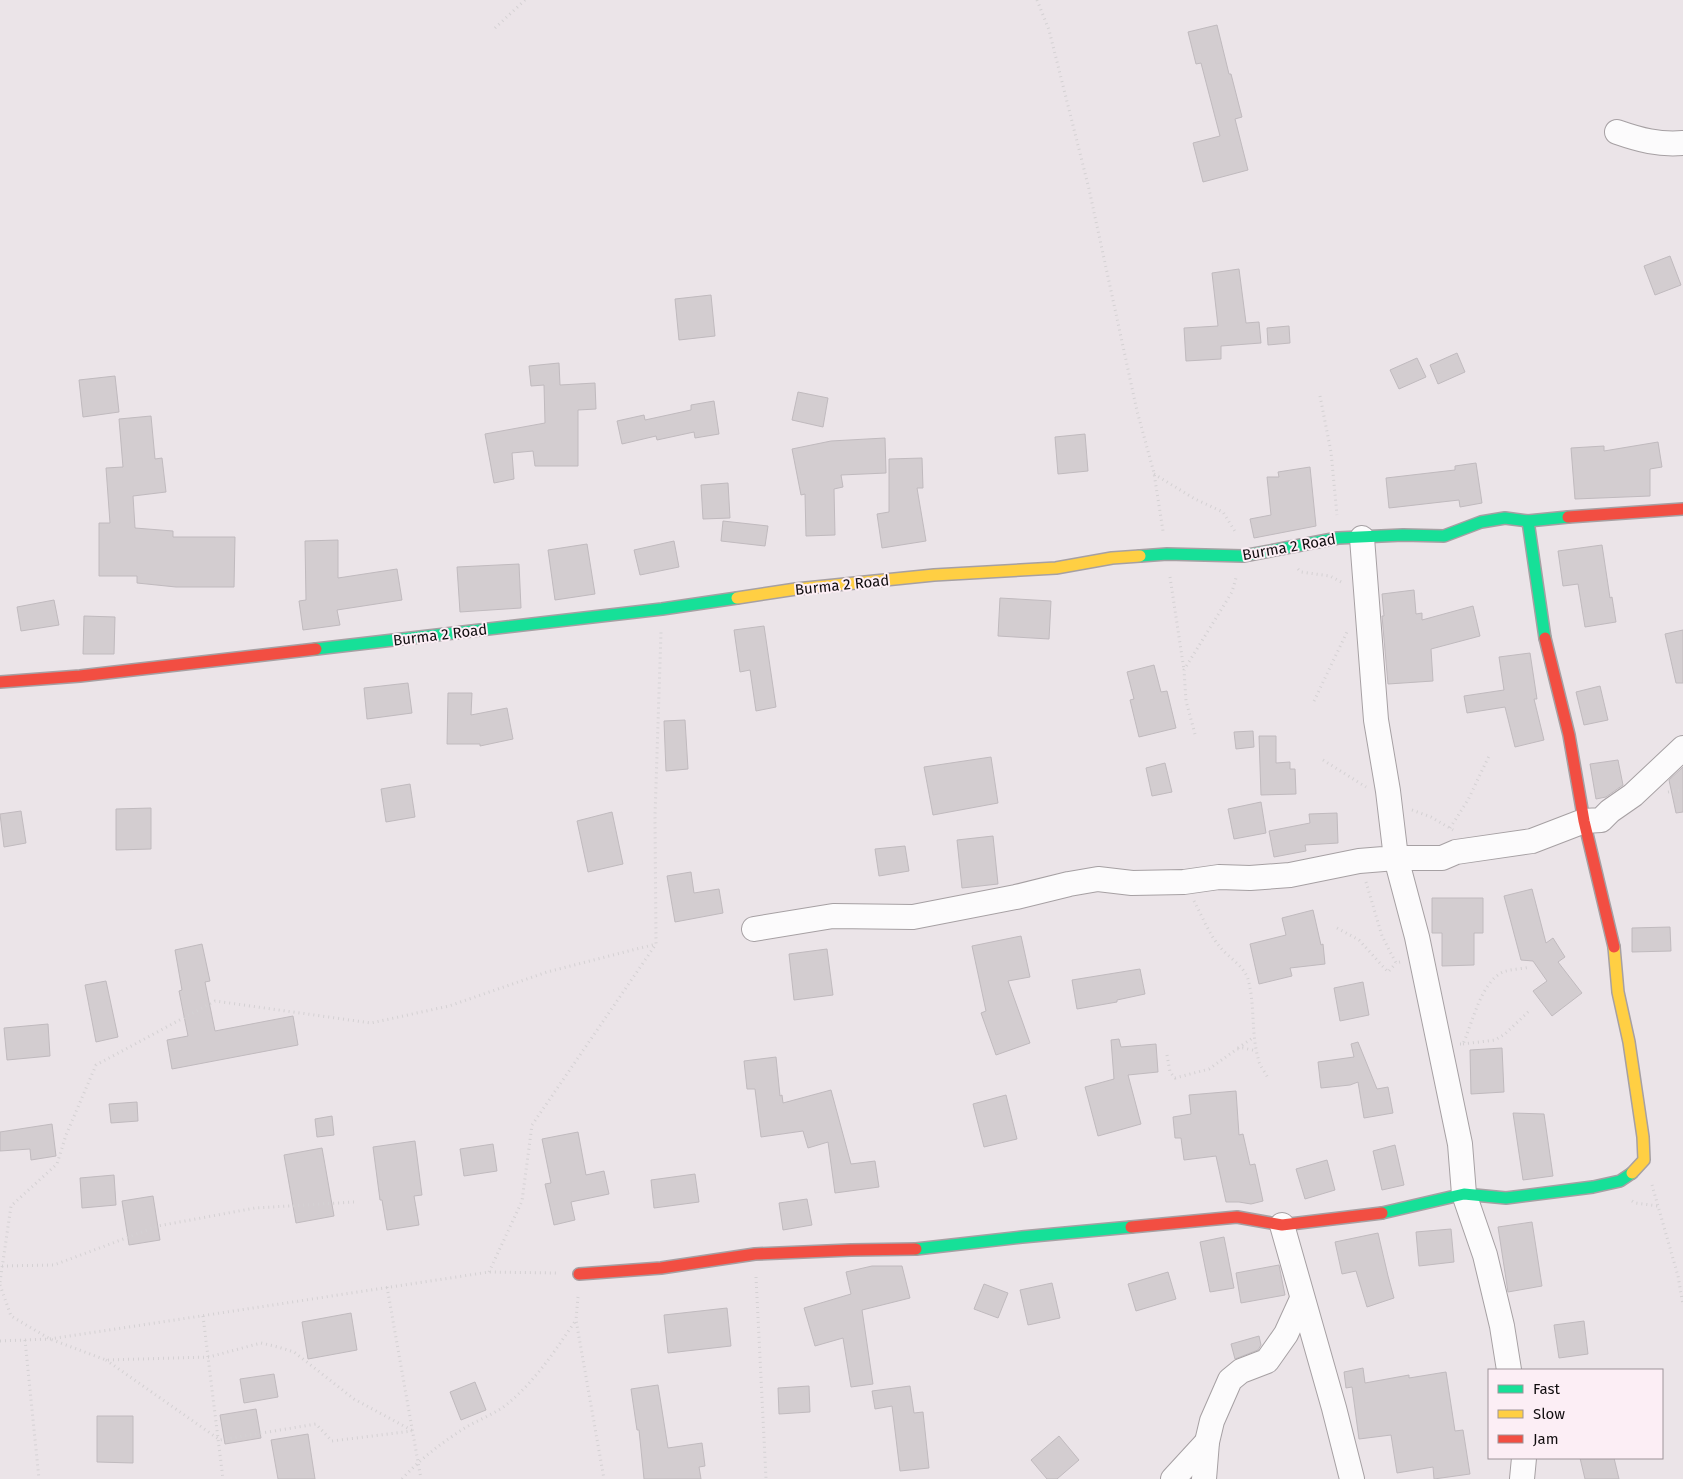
<svg xmlns="http://www.w3.org/2000/svg" width="1683" height="1479" font-family="'Fira Sans',sans-serif">
<rect width="100%" height="100%" fill="#ebe4e8"/>
<g fill="#d3cdd0" stroke="#c0babe">
<polygon points="1217,25 1229,74 1231,74 1242,117 1235,119 1248,170 1203,182 1193,143 1220,136 1201,63 1196,64 1188,32"/>
<polygon points="1670,256 1681,285 1655,295 1644,266"/>
<polygon points="1239,269 1246,323 1259,322 1261,343 1221,346 1221,359 1186,361 1184,328 1218,326 1212,273"/>
<polygon points="711,295 715,336 679,340 675,299"/>
<polygon points="1289,326 1290,343 1268,345 1267,328"/>
<polygon points="1457,353 1465,372 1438,384 1430,365"/>
<polygon points="1417,358 1426,377 1399,389 1390,370"/>
<polygon points="559,363 560,385 595,383 596,409 578,410 578,466 535,466 533,451 512,453 514,479 494,483 485,434 545,423 544,385 531,386 529,366"/>
<polygon points="115,376 119,412 83,417 79,380"/>
<polygon points="798,392 828,398 823,427 792,420"/>
<polygon points="714,401 719,434 695,438 694,432 657,440 656,436 622,444 617,421 644,415 645,420 691,410 691,405"/>
<polygon points="151,416 155,459 162,458 166,492 133,496 135,528 173,531 173,537 235,537 234,587 176,587 137,583 137,576 99,576 99,523 110,523 106,468 123,467 119,419"/>
<polygon points="1085,434 1088,471 1058,474 1055,437"/>
<polygon points="885,438 886,473 841,475 843,487 834,489 835,535 806,536 805,494 801,495 792,449 831,441"/>
<polygon points="1658,442 1662,467 1650,469 1650,496 1575,499 1571,448 1604,446 1604,451"/>
<polygon points="922,458 923,488 917,488 926,541 882,548 877,514 889,512 889,459"/>
<polygon points="1476,463 1482,503 1460,507 1459,500 1389,508 1386,478 1455,470 1455,466"/>
<polygon points="1310,467 1316,526 1254,538 1250,519 1271,515 1267,477 1279,477 1278,472"/>
<polygon points="728,483 730,518 703,519 701,485"/>
<polygon points="723,521 768,526 765,546 721,541"/>
<polygon points="338,540 338,578 397,569 402,600 337,610 340,625 303,630 299,601 306,600 305,541"/>
<polygon points="674,541 679,567 640,575 634,550"/>
<polygon points="587,544 595,594 555,600 548,550"/>
<polygon points="1602,545 1610,598 1612,597 1616,622 1585,627 1578,584 1563,586 1558,551"/>
<polygon points="519,564 521,608 460,612 457,567"/>
<polygon points="1414,590 1416,614 1422,613 1422,620 1473,606 1480,636 1431,649 1433,681 1388,684 1382,616 1384,616 1382,594"/>
<polygon points="1000,598 1051,601 1049,639 998,636"/>
<polygon points="54,600 59,625 21,631 17,607"/>
<polygon points="84,616 115,617 114,654 83,654"/>
<polygon points="764,626 776,707 756,711 750,670 740,672 734,630"/>
<polygon points="1683,630 1683,683 1676,683 1665,634"/>
<polygon points="1530,653 1537,699 1534,699 1544,740 1515,747 1505,707 1467,713 1464,696 1504,690 1499,657"/>
<polygon points="1154,665 1161,692 1167,691 1176,728 1139,737 1130,700 1134,699 1127,672"/>
<polygon points="408,683 412,713 367,719 364,688"/>
<polygon points="1600,686 1608,720 1584,725 1576,692"/>
<polygon points="448,693 472,693 471,715 507,708 513,739 480,746 480,744 447,744"/>
<polygon points="685,720 688,769 666,771 664,721"/>
<polygon points="1253,731 1254,747 1236,749 1234,732"/>
<polygon points="1259,736 1276,736 1276,763 1290,762 1290,769 1295,769 1296,794 1261,795"/>
<polygon points="991,757 998,803 933,815 924,767"/>
<polygon points="1618,760 1623,785 1606,797 1596,799 1590,764"/>
<polygon points="1165,763 1172,792 1152,796 1146,768"/>
<polygon points="1683,767 1683,812 1676,813 1669,780"/>
<polygon points="410,784 415,817 386,822 381,789"/>
<polygon points="1261,802 1266,833 1234,839 1228,809"/>
<polygon points="151,808 151,849 116,850 116,809"/>
<polygon points="21,811 26,843 4,847 0,814"/>
<polygon points="612,812 623,864 588,872 577,821"/>
<polygon points="1337,813 1338,843 1305,845 1306,851 1274,857 1269,831 1310,823 1309,814"/>
<polygon points="993,836 998,884 962,888 957,840"/>
<polygon points="905,846 909,871 879,876 875,849"/>
<polygon points="691,872 694,893 719,889 723,913 675,922 667,876"/>
<polygon points="1532,889 1546,943 1553,938 1565,957 1558,962 1582,993 1552,1016 1533,991 1547,981 1533,961 1521,960 1504,896"/>
<polygon points="1432,898 1483,898 1483,933 1474,933 1474,965 1442,966 1442,933 1432,933"/>
<polygon points="1313,910 1321,945 1323,944 1325,964 1290,968 1292,976 1259,984 1250,944 1286,935 1282,918"/>
<polygon points="1670,927 1671,951 1632,952 1632,928"/>
<polygon points="1021,936 1030,977 1008,981 1030,1043 996,1055 981,1013 986,1011 972,946"/>
<polygon points="202,944 210,981 205,982 215,1031 293,1016 298,1045 172,1069 167,1040 188,1036 179,991 182,990 175,950"/>
<polygon points="827,949 833,995 794,1000 789,954"/>
<polygon points="1140,969 1145,994 1117,1000 1117,1002 1077,1009 1072,980"/>
<polygon points="106,981 118,1037 96,1042 85,985"/>
<polygon points="1363,982 1369,1015 1340,1021 1334,988"/>
<polygon points="48,1024 50,1056 7,1060 4,1028"/>
<polygon points="1119,1039 1121,1047 1156,1044 1158,1072 1128,1075 1141,1124 1098,1136 1085,1087 1114,1079 1111,1040"/>
<polygon points="1358,1042 1377,1089 1388,1087 1393,1113 1364,1118 1358,1082 1350,1085 1321,1088 1318,1062 1354,1057 1351,1044"/>
<polygon points="1502,1048 1504,1092 1471,1094 1470,1050"/>
<polygon points="776,1057 780,1096 782,1095 783,1103 831,1090 851,1164 875,1161 879,1187 835,1193 828,1142 808,1148 803,1131 761,1137 755,1089 747,1089 744,1061"/>
<polygon points="1236,1091 1239,1135 1243,1134 1250,1165 1255,1164 1263,1201 1251,1204 1239,1202 1226,1202 1216,1156 1184,1160 1181,1138 1175,1138 1173,1117 1191,1114 1189,1095"/>
<polygon points="1006,1095 1017,1139 984,1147 973,1104"/>
<polygon points="137,1102 138,1121 111,1123 109,1104"/>
<polygon points="1513,1113 1544,1114 1553,1176 1523,1180"/>
<polygon points="332,1116 334,1135 317,1137 315,1119"/>
<polygon points="52,1124 56,1156 31,1160 30,1149 0,1151 0,1132"/>
<polygon points="578,1132 586,1175 604,1171 609,1194 571,1202 575,1220 554,1225 545,1184 551,1183 542,1139"/>
<polygon points="415,1141 422,1195 414,1196 419,1225 387,1230 382,1200 380,1200 373,1147"/>
<polygon points="493,1144 497,1171 464,1176 460,1149"/>
<polygon points="1395,1145 1404,1185 1382,1190 1373,1151"/>
<polygon points="322,1148 334,1216 296,1223 284,1155"/>
<polygon points="1327,1160 1335,1190 1305,1199 1296,1169"/>
<polygon points="695,1174 699,1202 654,1208 651,1180"/>
<polygon points="114,1175 116,1205 82,1208 80,1178"/>
<polygon points="153,1196 160,1240 129,1245 122,1201"/>
<polygon points="807,1199 812,1225 783,1230 779,1203"/>
<polygon points="1532,1222 1542,1286 1508,1292 1498,1227"/>
<polygon points="1451,1229 1454,1262 1419,1266 1416,1232"/>
<polygon points="1378,1233 1388,1276 1394,1298 1367,1307 1356,1271 1342,1274 1335,1242"/>
<polygon points="1224,1237 1234,1288 1210,1292 1200,1242"/>
<polygon points="1279,1265 1285,1295 1241,1303 1236,1273"/>
<polygon points="872,1266 902,1266 910,1298 862,1310 873,1384 851,1387 843,1338 815,1346 804,1308 851,1294 846,1272"/>
<polygon points="1168,1272 1176,1299 1136,1311 1128,1284"/>
<polygon points="1052,1283 1060,1318 1028,1325 1020,1290"/>
<polygon points="984,1284 1008,1293 998,1318 974,1309"/>
<polygon points="727,1308 731,1346 668,1353 664,1315"/>
<polygon points="351,1313 357,1350 308,1359 302,1322"/>
<polygon points="1584,1321 1588,1354 1559,1358 1554,1325"/>
<polygon points="1259,1336 1261,1345 1258,1350 1235,1359 1231,1344"/>
<polygon points="1363,1368 1365,1383 1409,1375 1409,1378 1446,1372 1455,1431 1463,1430 1470,1474 1434,1479 1433,1467 1397,1473 1391,1435 1359,1439 1352,1387 1346,1388 1344,1372"/>
<polygon points="274,1374 278,1397 244,1403 240,1379"/>
<polygon points="475,1382 486,1410 461,1420 450,1392"/>
<polygon points="658,1385 668,1448 702,1443 705,1466 699,1467 701,1479 644,1479 639,1430 637,1430 631,1389"/>
<polygon points="809,1386 810,1412 779,1414 778,1388"/>
<polygon points="910,1386 914,1413 923,1412 929,1468 900,1471 892,1406 875,1409 872,1391"/>
<polygon points="256,1409 261,1438 225,1444 220,1415"/>
<polygon points="97,1416 133,1416 133,1463 97,1462"/>
<polygon points="308,1434 315,1479 278,1479 271,1440"/>
<polygon points="1059,1436 1079,1460 1057,1479 1047,1479 1031,1460"/>
<polygon points="1580,1458 1614,1458 1619,1479 1585,1479"/>
</g>
<g fill="none" stroke-linecap="round" stroke-linejoin="round">
<defs>
<g id="street">
<path d="M1617 132C1640 140 1659 145 1683 143"/>
<polyline points="754,929 833,916 913,917 1016,897 1069,884 1098,879 1132,883 1184,882 1219,877 1250,878 1290,875 1359,861 1396,858 1388,791 1376,720 1362,538"/>
<polyline points="1282,1225 1334,1408 1352,1479"/>
<polyline points="1509,1370 1502,1326 1485,1255 1464,1194 1460,1144 1417,937 1396,858 1442,858 1456,852 1532,841 1584,821 1601,820 1610,811 1633,795 1683,748"/>
<polyline points="1173,1479 1207,1442"/>
<polyline points="1204,1479 1207,1442 1212,1421 1230,1380 1241,1371 1267,1361 1286,1334 1302,1299"/>
<polyline points="1522,1479 1524,1458"/>
</g>
<g id="fast">
<polyline points="1528,521 1545,638"/>
<polyline points="1140,556 1167,554 1243,556 1338,538 1403,535 1444,536 1481,522 1505,518 1528,521 1568,517"/>
<polyline points="316,649 662,609 737,598"/>
<polyline points="1382,1213 1464,1194 1506,1198 1593,1187 1620,1181 1632,1173"/>
<polyline points="916,1249 1022,1237 1131,1227"/>
</g>
<g id="slow">
<polyline points="737,598 796,589 934,575 1056,568 1112,558 1140,556"/>
<polyline points="1614,947 1618,992 1629,1042 1643,1137 1644,1160 1632,1173"/>
</g>
<g id="jam">
<polyline points="1568,517 1683,509"/>
<polyline points="1545,638 1569,735 1584,821 1614,947"/>
<polyline points="0,682 80,676 316,649"/>
<polyline points="1131,1227 1237,1217 1282,1225 1382,1213"/>
<polyline points="579,1274 661,1268 755,1254 851,1250 916,1249"/>
</g>
</defs>
<use href="#street" stroke="#a6a0a3" stroke-width="26"/>
<use href="#fast" stroke="#a6a0a3" stroke-width="14"/>
<use href="#slow" stroke="#a6a0a3" stroke-width="14"/>
<use href="#jam" stroke="#a6a0a3" stroke-width="14"/>
<g stroke="#d4d1d3" stroke-width="3" stroke-dasharray="1 4" stroke-linecap="butt">
<polyline points="1037,0 1049,30 1089,189 1137,411 1154,473 1163,531"/>
<polyline points="495,28 525,0"/>
<polyline points="1320,396 1331,452 1337,515"/>
<polyline points="1154,474 1195,499 1223,512 1236,533"/>
<polyline points="1298,569 1301,572 1330,576 1343,583"/>
<polyline points="1170,577 1184,670"/>
<polyline points="1314,701 1347,632"/>
<polyline points="1195,734 1186,701 1184,670 1232,592 1236,578"/>
<polyline points="1323,760 1366,787"/>
<polyline points="1668,792 1683,790"/>
<polyline points="1412,810 1431,817 1453,830"/>
<polyline points="1450,828 1468,800 1489,756"/>
<polyline points="1366,882 1382,936 1396,963 1400,962"/>
<path d="M1194 901C1202 916 1209 934 1220 947 1228 957 1244 966 1248 979 1255 1004 1251 1032 1258 1058 1259 1065 1265 1072 1268 1078"/>
<polyline points="1337,928 1359,940 1388,972 1396,963"/>
<path d="M1460 1044H1463C1472 1024 1481 982 1503 972 1511 969 1522 969 1530 967"/>
<polyline points="1463,1044 1495,1040 1505,1034 1529,1011"/>
<polyline points="1238,1048 1254,1037"/>
<polyline points="1167,1055 1170,1072 1175,1078 1209,1069 1237,1049 1243,1048 1257,1051"/>
<polyline points="1652,1185 1678,1276 1683,1305"/>
<polyline points="1632,1201 1635,1203 1658,1206"/>
<polyline points="2,1266 54,1265 158,1226 255,1208 354,1202"/>
<polyline points="489,1272 522,1201 532,1125 656,944"/>
<polyline points="756,1277 766,1479"/>
<polyline points="0,1282 11,1206 57,1164 66,1135 96,1065 215,1001 371,1023 449,1006 547,972 656,944 655,816 661,632"/>
<polyline points="0,1285 11,1316 50,1339 106,1360 209,1357 261,1343 278,1347 294,1352 354,1399 413,1431"/>
<polyline points="387,1287 421,1479"/>
<polyline points="578,1297 576,1320 604,1479"/>
<polyline points="203,1316 223,1479"/>
<polyline points="25,1340 39,1479"/>
<polyline points="0,1341 50,1339 489,1272 556,1273"/>
<polyline points="106,1360 220,1440 316,1424 332,1441 412,1431"/>
<path d="M402 1479C421 1458 444 1441 468 1426 479 1420 491 1415 502 1408 533 1385 554 1352 576 1320"/>
</g>
<use href="#street" stroke="#fcfbfc" stroke-width="24"/>
<use href="#fast" stroke="#16e098" stroke-width="11"/>
<use href="#slow" stroke="#ffcf43" stroke-width="11"/>
<use href="#jam" stroke="#f24e42" stroke-width="11"/>
</g>
<g text-anchor="middle" stroke-width="4" stroke-linejoin="round" paint-order="stroke">
<g font-size="15" fill="#110d0f" stroke="#fceef5">
<text transform="translate(1289 547) rotate(-10)" y="5">Burma 2 Road</text>
<text transform="translate(842 585) rotate(-6)" y="5">Burma 2 Road</text>
<text transform="translate(440 635) rotate(-7)" y="5">Burma 2 Road</text>
</g>
</g>
<rect x="1488" y="1369" width="175" height="90" fill="#fceef5" stroke="#9e9499"/>
<rect x="1498" y="1385" width="25" height="8" fill="#16e098" stroke="#9e9499"/>
<text x="1533" y="1394" font-size="15" fill="#110d0f">Fast</text>
<rect x="1498" y="1410" width="25" height="8" fill="#ffcf43" stroke="#9e9499"/>
<text x="1533" y="1419" font-size="15" fill="#110d0f">Slow</text>
<rect x="1498" y="1435" width="25" height="8" fill="#f24e42" stroke="#9e9499"/>
<text x="1533" y="1444" font-size="15" fill="#110d0f">Jam</text>
</svg>
